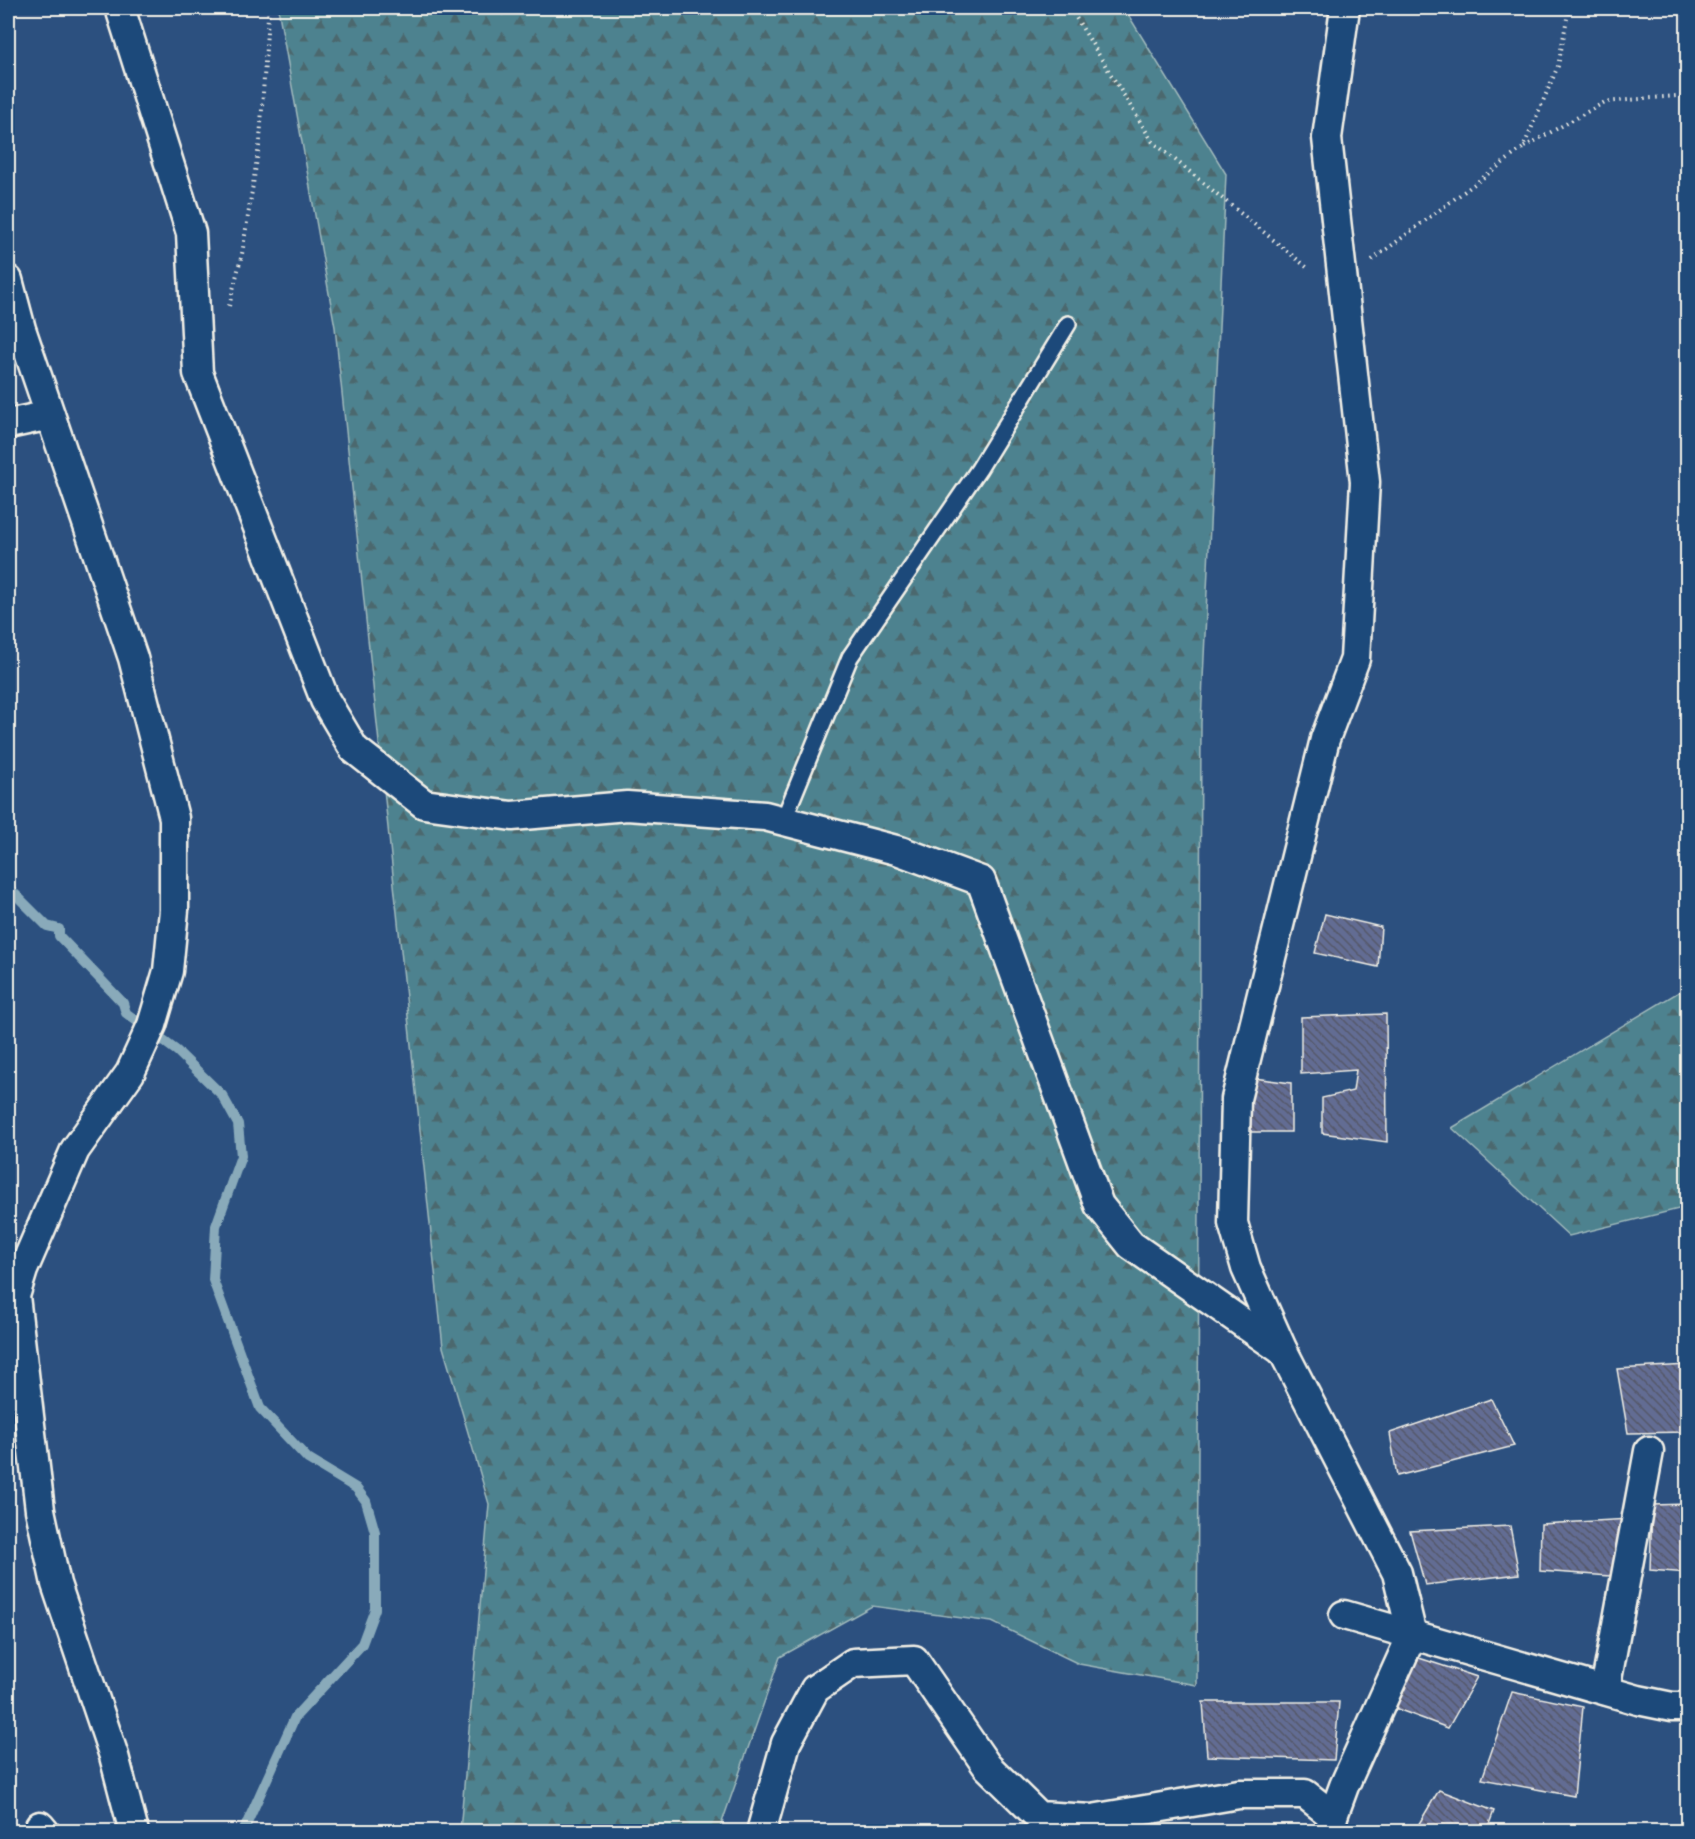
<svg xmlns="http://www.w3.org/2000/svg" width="1695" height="1839" font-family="Sriracha,sans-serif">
<defs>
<pattern id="forest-firs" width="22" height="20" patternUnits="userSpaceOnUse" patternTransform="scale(1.5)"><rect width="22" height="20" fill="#4e828f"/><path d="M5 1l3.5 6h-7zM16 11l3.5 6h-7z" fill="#4c686e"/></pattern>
<pattern id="building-back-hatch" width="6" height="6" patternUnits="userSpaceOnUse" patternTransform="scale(1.5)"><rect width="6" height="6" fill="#626c93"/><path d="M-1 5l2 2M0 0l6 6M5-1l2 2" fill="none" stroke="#545869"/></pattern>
</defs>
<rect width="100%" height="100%" fill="#2c507f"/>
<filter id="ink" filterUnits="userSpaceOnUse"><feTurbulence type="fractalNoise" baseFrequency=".0167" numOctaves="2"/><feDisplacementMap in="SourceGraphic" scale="12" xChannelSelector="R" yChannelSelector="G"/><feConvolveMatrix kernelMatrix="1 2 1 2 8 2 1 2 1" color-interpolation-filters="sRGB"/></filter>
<g filter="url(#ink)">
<g fill="url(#forest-firs)" stroke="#a1babc" stroke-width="1.5">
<polygon points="278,8 1124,8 1226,174 1201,723 1197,1685 1079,1664 992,1622 872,1606 780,1657 719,1831 460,1831 489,1504 443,1347 335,327"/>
<polygon points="1687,987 1687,1207 1569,1236 1452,1128"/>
</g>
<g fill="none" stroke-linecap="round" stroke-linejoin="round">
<polyline stroke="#89aaba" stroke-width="10" points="8,887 47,926 59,929 59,936 123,1003 126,1013 177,1051 222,1095 238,1124 241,1156 216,1226 213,1280 260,1408 308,1459 356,1488 366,1501 375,1532 375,1609 362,1644 295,1717 243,1832"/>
</g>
<g fill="url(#building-back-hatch)" stroke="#f4f1e8" stroke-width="1.5">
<polygon points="1325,914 1381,927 1378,967 1315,953"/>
<polygon points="1386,1014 1387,1142 1322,1133 1322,1098 1353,1091 1356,1070 1301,1074 1301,1017"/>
<polygon points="1254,1078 1291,1083 1291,1132 1235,1132"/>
<polygon points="1688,1365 1688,1432 1628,1433 1617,1369"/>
<polygon points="1491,1399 1514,1446 1397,1476 1390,1433"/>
<polygon points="1688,1504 1688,1573 1650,1570 1652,1505"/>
<polygon points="1630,1519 1610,1576 1540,1571 1541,1524"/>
<polygon points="1510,1526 1519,1574 1425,1585 1410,1531"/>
<polygon points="1416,1657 1477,1677 1448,1728 1392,1707"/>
<polygon points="1512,1692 1583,1707 1574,1796 1482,1779"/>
<polygon points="1203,1702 1339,1702 1334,1760 1207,1756"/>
<polygon points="1439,1790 1494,1811 1486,1832 1414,1832"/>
</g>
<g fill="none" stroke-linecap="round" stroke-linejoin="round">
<defs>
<polyline id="lane" points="783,821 850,657 979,469 1068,324"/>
<g id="street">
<polyline points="120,8 191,233 198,373 325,700 354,749 424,804 512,816 627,806 765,816 900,851 981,881 1099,1205 1131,1245 1283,1351"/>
<polyline points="8,280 21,329 133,658 174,818 174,910 168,971 152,1025 130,1073 75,1150 23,1270 15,1296 40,1510 56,1584 114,1756 134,1832"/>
<polyline points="8,424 50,415"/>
<polyline points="1344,1615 1638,1700 1672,1707 1688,1707"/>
<polyline points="1605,1690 1649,1451"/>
<polyline points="38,1832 40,1826 45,1832"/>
<polyline points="761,1832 786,1743 815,1689 853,1663 914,1660 987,1766 1038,1816 1092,1819 1239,1794 1305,1794 1333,1816"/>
<polyline points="1330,1832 1333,1816 1344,1786 1412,1635 1397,1573 1283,1351 1246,1268 1233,1223 1236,1099 1325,739 1355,659 1365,482 1327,138 1345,8"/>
</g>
</defs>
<use href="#lane" stroke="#f4f1e8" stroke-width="20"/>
<use href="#street" stroke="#f4f1e8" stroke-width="33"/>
<g stroke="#f4f1e8" stroke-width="4" stroke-dasharray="1.5 4.5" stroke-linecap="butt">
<polyline points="485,8 505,14 512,8"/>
<polyline points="1070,8 1152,141 1309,269"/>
<polyline points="1524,147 1605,102 1688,95"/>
<polyline points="1372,260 1523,148 1558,66 1569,8"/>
<polyline points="229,306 242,254 260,140 268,16 270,8"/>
</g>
<use href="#lane" stroke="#1f4a7a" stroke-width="15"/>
<use href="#street" stroke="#1f4a7a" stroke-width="28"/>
</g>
</g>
<rect width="1695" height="1839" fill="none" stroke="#1f4a7a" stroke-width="30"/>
<rect x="15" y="15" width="1665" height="1809" fill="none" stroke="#f4f1e8" stroke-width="2" filter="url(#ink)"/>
</svg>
